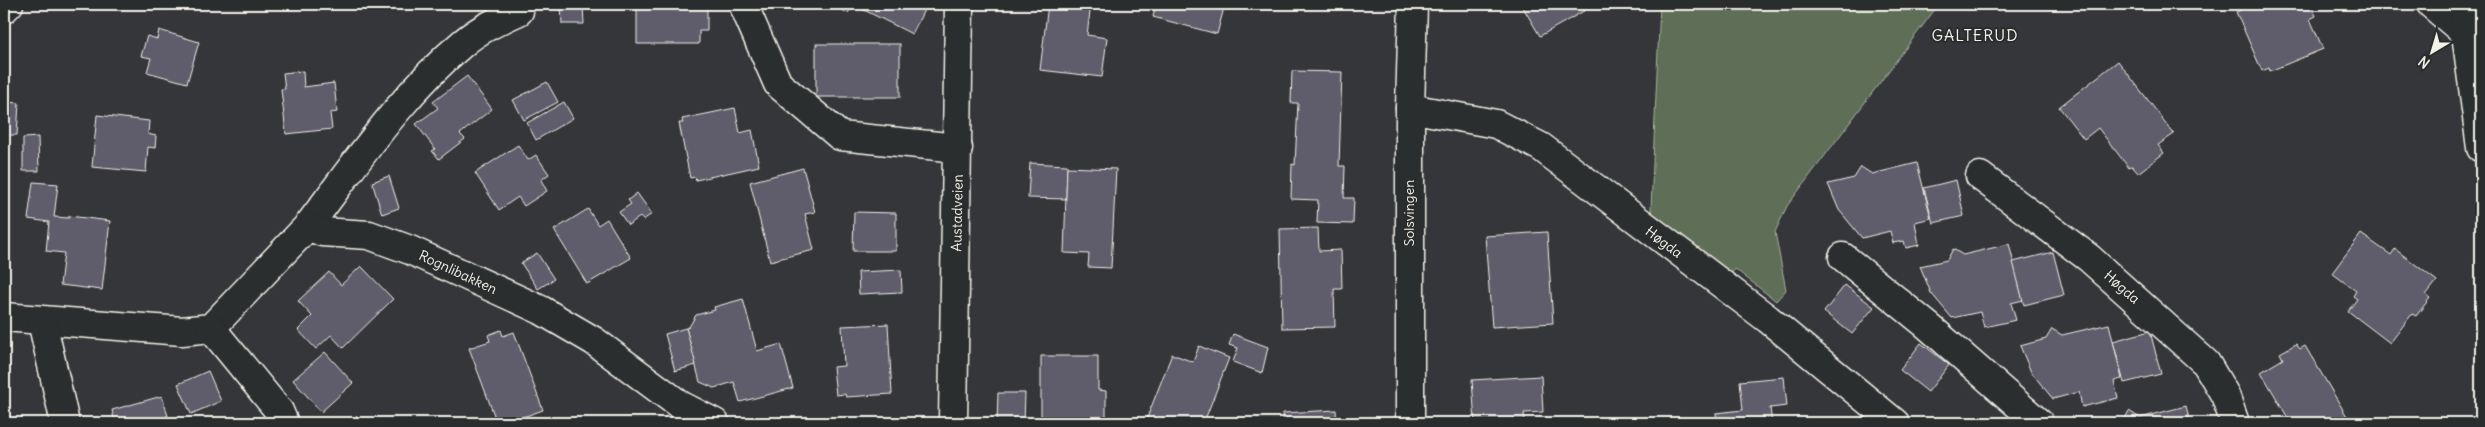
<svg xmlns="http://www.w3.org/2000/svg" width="2485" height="427" font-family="Delius,sans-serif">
<rect width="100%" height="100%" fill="#35363a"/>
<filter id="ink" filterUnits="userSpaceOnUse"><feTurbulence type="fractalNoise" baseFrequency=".02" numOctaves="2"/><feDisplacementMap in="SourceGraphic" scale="10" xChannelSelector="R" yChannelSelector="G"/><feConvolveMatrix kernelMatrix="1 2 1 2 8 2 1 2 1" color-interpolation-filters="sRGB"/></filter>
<g filter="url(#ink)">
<polygon fill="#5e6e57" stroke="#a9b0a0" points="1660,4 1939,4 1787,206 1775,232 1786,290 1776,301 1735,269 1722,285 1650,231"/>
<g fill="#5f5b6c" stroke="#f4f1e8">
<polygon points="561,4 583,4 584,24 562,24"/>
<polygon points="637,4 707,4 707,31 699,31 699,44 637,44"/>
<polygon points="830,4 927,4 912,34 854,5 848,13"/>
<polygon points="1048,4 1091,4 1087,35 1107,38 1102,77 1040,70"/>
<polygon points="1156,4 1225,4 1217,34 1153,17"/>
<polygon points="1521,4 1596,4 1540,36"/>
<polygon points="2241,4 2311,4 2316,16 2310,19 2323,49 2270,71 2269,68 2262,71 2236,12 2243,9"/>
<polygon points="159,30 199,42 187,83 147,72 151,58 141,56 147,36 157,39"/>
<rect x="816" y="44" width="84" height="53"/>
<polygon points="2118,61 2174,134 2158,145 2164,153 2138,173 2132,166 2129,168 2098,128 2084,139 2059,107"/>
<polygon points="303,71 304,87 334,83 337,112 330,113 332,129 286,134 281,89 285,89 283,73"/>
<polygon points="1292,71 1342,72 1339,166 1345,166 1344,198 1354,198 1353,224 1317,223 1318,200 1291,199 1292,164 1295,165 1298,103 1291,103"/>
<polygon points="467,76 492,109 460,134 465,139 439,159 432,151 435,149 416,124 438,108 433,102"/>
<polygon points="547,82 558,102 524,120 513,100"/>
<polygon points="4,90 6,90 5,102 19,103 17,135 4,135"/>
<polygon points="564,102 573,118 536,140 527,123"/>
<polygon points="735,108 740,133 752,130 759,166 696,180 695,177 690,178 679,123 683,123 682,119"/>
<polygon points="97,115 149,121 148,134 156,136 155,148 148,147 146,172 92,167"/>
<polygon points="38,137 39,171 23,171 23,138"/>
<polygon points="518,145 528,160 536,155 549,174 541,180 547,191 524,206 518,197 499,210 475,173"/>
<polygon points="1030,163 1067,165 1066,199 1028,198"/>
<polygon points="1917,163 1931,218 1915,222 1919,245 1906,248 1904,241 1893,243 1890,231 1862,238 1839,210 1828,184 1854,178 1861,167 1872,174"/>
<polygon points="1067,167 1116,169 1111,268 1088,267 1089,254 1064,253"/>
<polygon points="803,168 815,212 805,214 814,250 770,261 750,182"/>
<polygon points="389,176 399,208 382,214 372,182"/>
<polygon points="1956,180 1964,216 1933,223 1924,188"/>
<polygon points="33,182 58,184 54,217 69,218 69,216 110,221 102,290 60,285 64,253 46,251 49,222 28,219"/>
<polygon points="637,193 652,214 643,220 640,217 628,225 619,212 631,204 628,200"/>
<polygon points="588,209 598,225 607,219 631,258 587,284 554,230"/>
<polygon points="854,212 896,213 896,251 853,251"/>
<polygon points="1318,228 1319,251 1341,250 1342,289 1334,289 1335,327 1282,328 1280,229"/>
<polygon points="1547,232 1553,323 1492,327 1485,236"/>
<polygon points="2361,234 2391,255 2395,249 2437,281 2426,295 2430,298 2416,316 2412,314 2390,343 2348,311 2357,299 2353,296 2356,291 2332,273"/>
<polygon points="2009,244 2023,300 2011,303 2016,320 1984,327 1980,312 1952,318 1931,293 1920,266 1947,260 1953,249 1963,255"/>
<polygon points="2053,252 2064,295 2024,305 2013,262"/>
<polygon points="537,253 554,279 538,289 521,263"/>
<polygon points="361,266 393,299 343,348 331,335 316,349 298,330 312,316 298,301 329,272 341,285"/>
<polygon points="901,270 902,292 859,294 858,272"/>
<polygon points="1845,285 1874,307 1852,334 1824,312"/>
<polygon points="743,299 757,351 781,344 793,388 740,402 734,382 714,388 700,382 686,328 689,327 696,315 715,310 714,307"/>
<polygon points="888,324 892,394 846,397 845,394 836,395 833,367 844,366 842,326"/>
<polygon points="2109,324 2122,379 2114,381 2118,398 2082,407 2079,392 2053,399 2031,372 2020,346 2046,339 2052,329 2062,335"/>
<polygon points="686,328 696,365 675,371 665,334"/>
<polygon points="501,330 503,336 514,332 543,410 506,423 497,423 469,348 490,341 488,335"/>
<polygon points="2150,331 2161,374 2124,383 2113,341"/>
<polygon points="1233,334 1268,347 1262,373 1233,362 1238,348 1229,345"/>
<polygon points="1921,343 1949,365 1928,392 1900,370"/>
<polygon points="2296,344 2300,349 2305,346 2351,423 2291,423 2261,372 2283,359 2280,353"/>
<polygon points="1199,346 1229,358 1204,422 1208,423 1145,423 1172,354 1193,362"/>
<polygon points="325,352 353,383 321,412 293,380"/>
<polygon points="1041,356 1098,356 1098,390 1106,391 1106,423 1041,423"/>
<polygon points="4,368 7,369 5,420 4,420"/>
<polygon points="208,371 221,401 191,414 178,384"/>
<polygon points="1541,376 1543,412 1524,413 1525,423 1475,423 1472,380"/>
<polygon points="1784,377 1787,406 1770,408 1772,423 1717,423 1716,413 1743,410 1740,381"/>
<polygon points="998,393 1025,393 1024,423 997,423"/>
<polygon points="162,396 168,416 157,419 158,423 115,423 112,410"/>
<polygon points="2186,406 2190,423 2118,423 2123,422 2129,411 2140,418"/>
<polygon points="1336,410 1337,423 1284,423 1283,413"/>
</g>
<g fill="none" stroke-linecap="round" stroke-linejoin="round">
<defs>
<g id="minor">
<polyline points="743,4 778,84 840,136 958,148"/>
<polyline points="2431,4 2466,34"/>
<polyline points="2464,4 2466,34 2481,148"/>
<polyline points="4,9 9,4"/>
<polyline points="1410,108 1496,124 1541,147 1768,319 1895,423"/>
<polyline points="1980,176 2089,258 2206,363 2225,395 2235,423"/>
<path d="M308 226C356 163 402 94 463 43 479 29 500 20 519 11"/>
<polyline points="1843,257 1928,326 2039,423"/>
<polyline points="4,317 182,331 211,328 308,226 322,232 369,235 410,250 541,310 594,341 680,405 715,423"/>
<polyline points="42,321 65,423"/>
<polyline points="211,328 279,411 284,423"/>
<polyline points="1410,423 1410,108 1413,4"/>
</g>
<polyline id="major" points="953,423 959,4"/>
</defs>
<use href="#minor" stroke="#f4f1e8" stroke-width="31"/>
<use href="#major" stroke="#f4f1e8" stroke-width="31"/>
<use href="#minor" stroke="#2a2d2e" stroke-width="28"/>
<use href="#major" stroke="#2a2d2e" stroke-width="28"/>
</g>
</g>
<g text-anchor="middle" stroke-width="4" stroke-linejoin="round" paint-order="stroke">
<g font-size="14" fill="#f4f1e8" stroke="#2a2d2e">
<text transform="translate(957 213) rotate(-89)" y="5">Austadveien</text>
<text transform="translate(1409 213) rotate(-90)" y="5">Solsvingen</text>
<text transform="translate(1664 242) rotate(37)" y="5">Høgda</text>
<text transform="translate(458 272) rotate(25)" y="5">Rognlibakken</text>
<text transform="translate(2122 287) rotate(41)" y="5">Høgda</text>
</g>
<g font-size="16" letter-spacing="1" fill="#f4f1e8" stroke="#2a2d2e">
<text x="1975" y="41">GALTERUD</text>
</g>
</g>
<rect width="2485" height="427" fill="none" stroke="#2a2d2e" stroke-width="20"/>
<rect x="10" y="10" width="2465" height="407" fill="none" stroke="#f4f1e8" stroke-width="2" filter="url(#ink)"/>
<g transform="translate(2432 52) rotate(218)" stroke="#2a2d2e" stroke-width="4" paint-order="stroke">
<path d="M0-4L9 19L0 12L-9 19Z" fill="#f4f1e8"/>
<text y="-8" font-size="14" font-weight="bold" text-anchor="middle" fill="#f4f1e8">N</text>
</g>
</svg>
